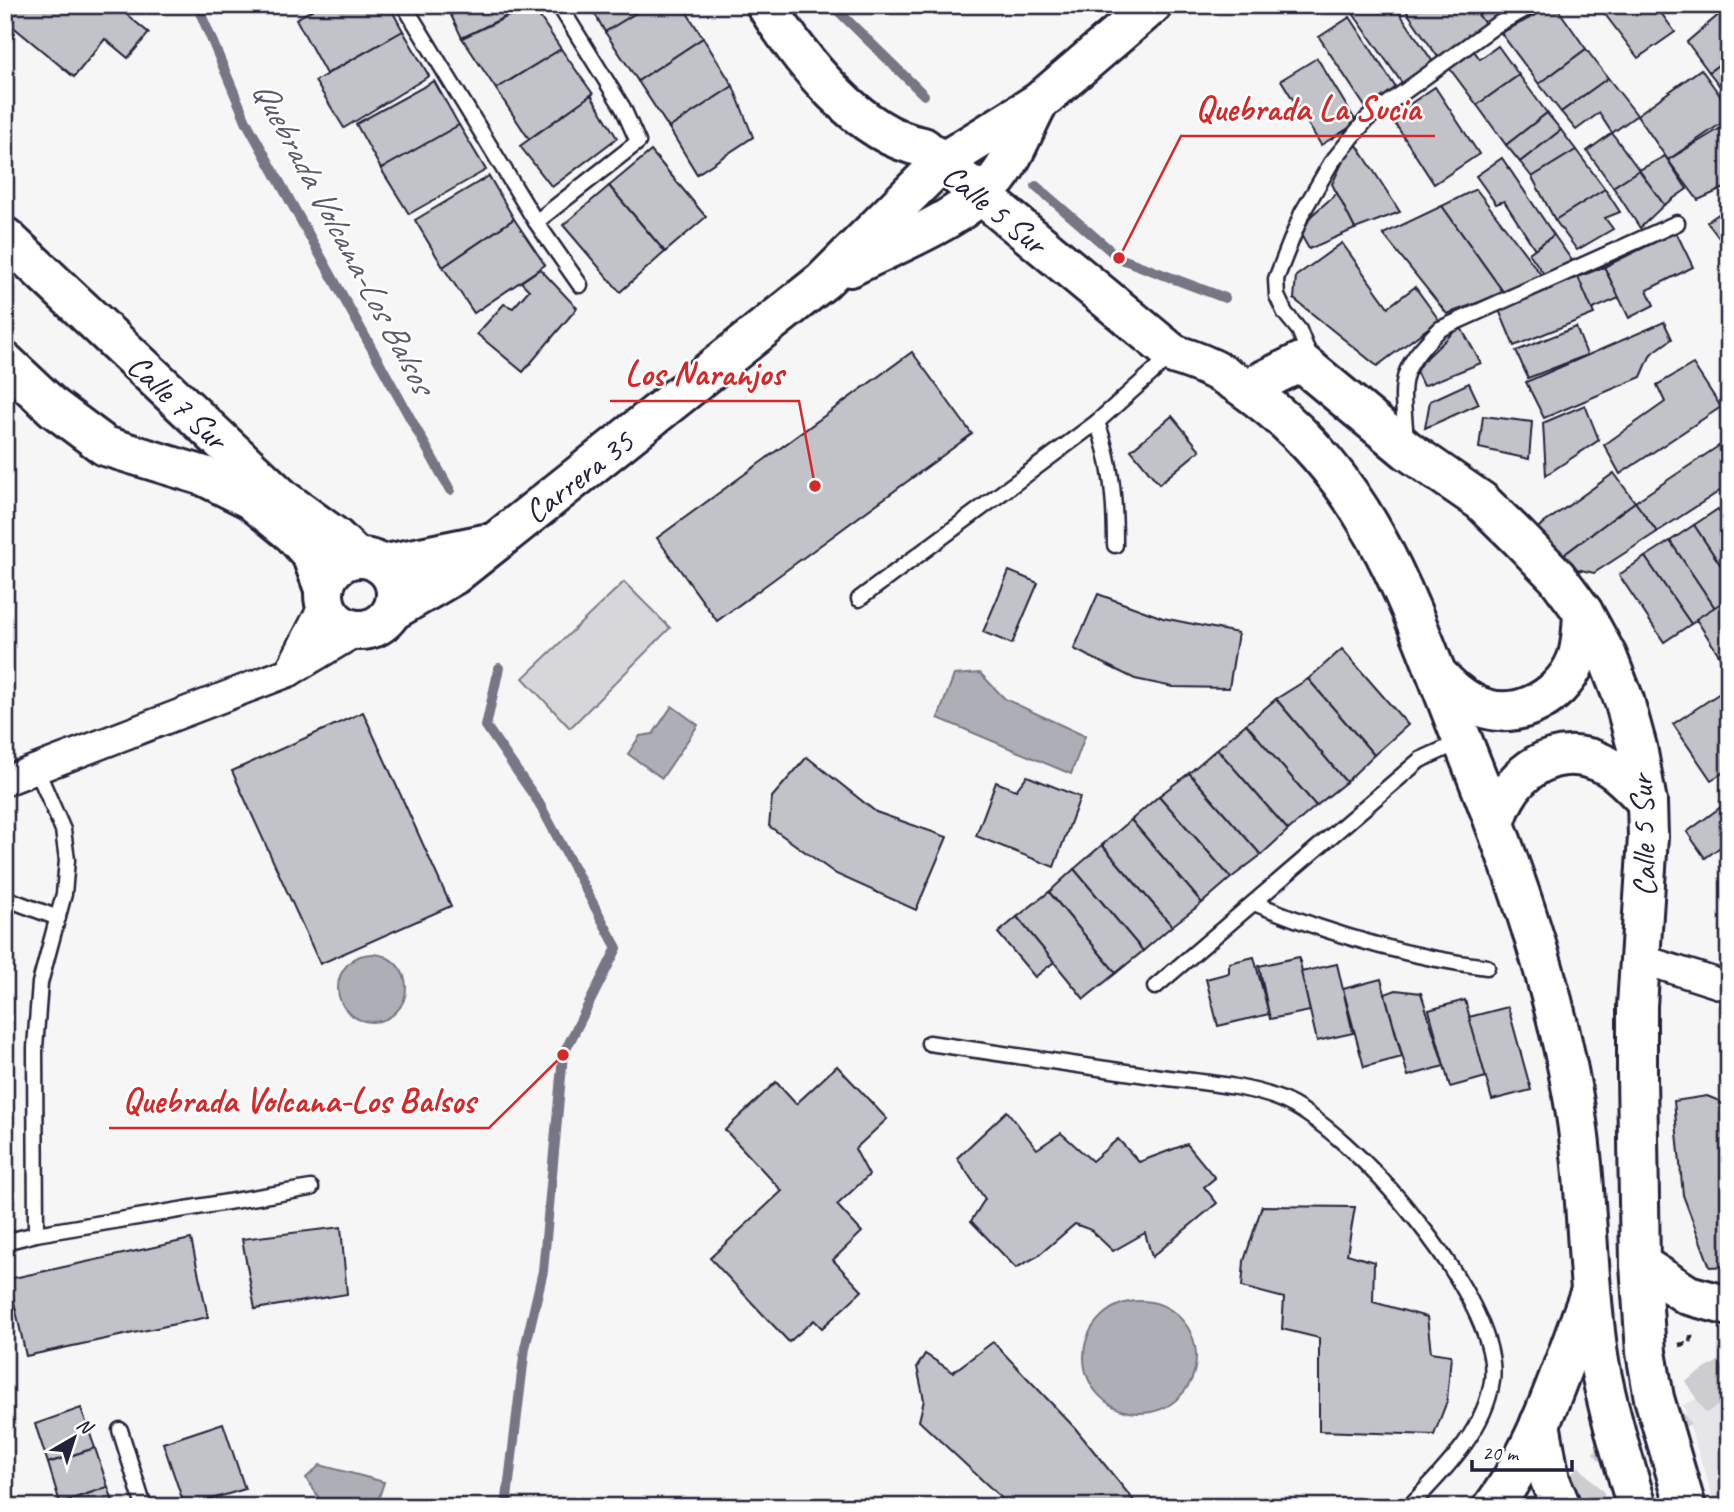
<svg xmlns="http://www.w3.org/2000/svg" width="1734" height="1512" font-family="Caveat,sans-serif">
<rect width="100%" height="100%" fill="#f6f6f7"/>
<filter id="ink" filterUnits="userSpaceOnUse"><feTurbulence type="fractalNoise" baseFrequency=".0143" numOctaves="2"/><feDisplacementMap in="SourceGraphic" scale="14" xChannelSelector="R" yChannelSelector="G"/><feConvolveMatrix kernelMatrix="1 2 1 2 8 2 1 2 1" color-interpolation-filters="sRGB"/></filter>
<g filter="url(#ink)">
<polygon fill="#e6e6e9" points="1729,1384 1729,1507 1716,1507 1683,1405"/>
<polygon fill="#d7d7db" stroke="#7c7c8b" stroke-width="2" points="624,582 670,628 570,728 523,678"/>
<g fill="#aeaeb7" stroke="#767685" stroke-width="2">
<polygon points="980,673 1005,699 1085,736 1071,774 938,718 954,675"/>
<polygon points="672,706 698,725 662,778 628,754 640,736 653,734"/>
<circle cx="372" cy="988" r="34"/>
<circle cx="1140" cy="1357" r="56"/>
<polygon points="320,1465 384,1482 376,1507 325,1507 306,1478"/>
</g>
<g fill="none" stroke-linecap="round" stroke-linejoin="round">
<g stroke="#767685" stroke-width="10">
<polyline points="197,5 247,123 450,490"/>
<polyline points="832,5 924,95"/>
<polyline points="1036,186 1119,258 1225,298"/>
<polyline points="499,668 486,726 539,803 617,948 563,1055 543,1271 525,1348 506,1507"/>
</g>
</g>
<g fill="#c2c2c9" stroke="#22223b" stroke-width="2">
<polygon points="5,5 115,5 149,33 128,58 105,39 74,77 5,20"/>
<polygon points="321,5 389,5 403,31 326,74 296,19"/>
<polygon points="446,5 529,5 462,38"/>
<polygon points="532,5 561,49 496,89 462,38"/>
<polygon points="590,5 649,5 605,32"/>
<polygon points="649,5 682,5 703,38 638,81 605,32"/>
<polygon points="1361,5 1394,5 1433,62 1402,83 1352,12"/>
<polygon points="1402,5 1471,5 1486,25 1440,60"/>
<polygon points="1471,5 1514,5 1486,25"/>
<polygon points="1555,5 1586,49 1539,84 1501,33"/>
<polygon points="1598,5 1655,5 1675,32 1638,58"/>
<polygon points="1729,6 1729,57 1709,72 1687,42"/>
<polygon points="1350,17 1396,88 1366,108 1319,37"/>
<polygon points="403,31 429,76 344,128 315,81"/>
<polygon points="703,38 733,86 669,128 638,81"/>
<polygon points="1498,46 1519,75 1477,105 1447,65 1471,47 1480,59"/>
<polygon points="561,49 593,94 529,139 496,89"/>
<polygon points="1586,49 1608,78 1561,112 1539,84"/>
<polygon points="1729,57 1729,98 1709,72"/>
<polygon points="1317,58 1357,123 1321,145 1281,80"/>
<polygon points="1701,69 1729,108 1729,118 1668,160 1637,115"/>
<polygon points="1519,75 1547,113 1506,145 1477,105"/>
<polygon points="1608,78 1637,115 1612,133 1599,113 1576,130 1561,112"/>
<polygon points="434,81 459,125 381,169 356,124"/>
<polygon points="733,86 753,137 697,174 669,128"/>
<polygon points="1435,87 1479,154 1434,184 1391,117"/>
<polygon points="591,95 617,138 552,187 520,146"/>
<polygon points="1547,113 1561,130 1520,162 1506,145"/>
<polygon points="1729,123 1729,186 1698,200 1668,160"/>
<polygon points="459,125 486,170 409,214 381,169"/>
<polygon points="1561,130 1576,150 1532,177 1520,162"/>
<polygon points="1612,133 1639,170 1613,187 1587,151"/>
<polygon points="1357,145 1400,212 1355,229 1332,184 1344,159"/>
<polygon points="1576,150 1605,189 1555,220 1532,177"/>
<polygon points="651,151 706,217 665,252 609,186"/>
<polygon points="1665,156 1687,189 1664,205 1639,170"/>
<polygon points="1502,158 1554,235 1535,249 1504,201 1496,204 1476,176"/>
<polygon points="1639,170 1664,205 1640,228 1613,187"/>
<polygon points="489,176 514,219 443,267 415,220"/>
<polygon points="609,186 665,252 620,292 563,225"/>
<polygon points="1476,189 1542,276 1504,293 1442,206"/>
<polygon points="1605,189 1620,212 1605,218 1613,229 1577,250 1555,220"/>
<polygon points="1337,193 1355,229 1309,249 1301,235 1311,216"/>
<polygon points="1442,206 1504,293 1447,314 1383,234"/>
<polygon points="1729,207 1729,251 1707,222"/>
<polygon points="514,219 545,265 474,313 443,267"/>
<polygon points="1676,232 1693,267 1647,290 1654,305 1629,318 1604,267"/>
<polygon points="1554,235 1573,262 1546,277 1529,253"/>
<polygon points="1342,243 1388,307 1415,287 1439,320 1377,366 1294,299 1296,276"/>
<polygon points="1604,267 1619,298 1591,310 1578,277"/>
<polygon points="540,269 577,308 523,372 477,334 504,304 513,308 529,290 521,282"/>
<polygon points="1578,277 1594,314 1514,346 1499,310"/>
<polygon points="1664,322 1672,339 1651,354 1641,377 1544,418 1526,382"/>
<polygon points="1460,326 1481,363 1423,386 1415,369"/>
<polygon points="1576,327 1587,355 1528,378 1516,351"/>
<polygon points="912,352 972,434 717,621 657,538"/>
<polygon points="1693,364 1721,407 1620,474 1604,445 1665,402 1657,385"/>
<polygon points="1469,383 1479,404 1425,428 1430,401"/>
<polygon points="1585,405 1599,440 1546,475 1543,423"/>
<polygon points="1172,416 1200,450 1159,484 1131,450"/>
<polygon points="1483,416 1532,422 1529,459 1479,448"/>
<polygon points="1729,439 1729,485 1657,532 1635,502"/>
<polygon points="1614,473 1635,502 1558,559 1536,529"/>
<polygon points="1635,502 1657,532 1594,573 1572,568 1558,559"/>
<polygon points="1718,509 1729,525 1729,578 1694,525"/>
<polygon points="1694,525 1729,578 1729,598 1715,608 1670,541"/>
<polygon points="1670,541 1715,608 1691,624 1645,557"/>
<polygon points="1645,557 1691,624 1664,642 1619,575"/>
<polygon points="1009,571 1038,583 1012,644 983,632"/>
<polygon points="1098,594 1163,618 1238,633 1229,688 1173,687 1135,679 1074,649"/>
<polygon points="1729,598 1729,657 1723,661 1696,619"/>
<polygon points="1342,649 1408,725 1374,755 1308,679"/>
<polygon points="1308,679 1374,755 1346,782 1276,699"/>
<polygon points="1729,687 1729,769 1711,780 1673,724"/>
<polygon points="1276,699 1346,782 1316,806 1246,724"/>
<polygon points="363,712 451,906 320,964 232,771"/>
<polygon points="1246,724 1316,806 1288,830 1217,749"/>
<polygon points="1217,749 1288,830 1261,855 1189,773"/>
<polygon points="807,757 876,812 947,837 916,910 836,874 769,826 772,797"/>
<polygon points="1189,773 1261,855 1231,878 1159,796"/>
<polygon points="1027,776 1080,797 1054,867 976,836 996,782 1016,790"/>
<polygon points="1159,796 1231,878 1202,903 1131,820"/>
<polygon points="1729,801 1729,841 1705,858 1687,832"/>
<polygon points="1131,820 1202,903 1172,926 1102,845"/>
<polygon points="1102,845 1172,926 1143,951 1074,869"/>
<polygon points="1074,869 1143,951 1116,973 1049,892"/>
<polygon points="1049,892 1116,973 1084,999 1017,917"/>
<polygon points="1017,917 1054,962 1035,977 998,933"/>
<polygon points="1254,957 1269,1014 1218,1026 1206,979 1229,973 1229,963"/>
<polygon points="1299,957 1310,1011 1270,1019 1259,966"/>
<polygon points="1337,964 1353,1033 1317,1041 1301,972"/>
<polygon points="1381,979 1402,1057 1364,1067 1343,989"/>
<polygon points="1396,990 1421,993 1444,1066 1408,1076 1385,994"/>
<polygon points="1465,1000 1486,1077 1450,1087 1429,1010"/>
<polygon points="1508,1007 1531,1090 1492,1100 1469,1017"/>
<polygon points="837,1066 887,1119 855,1149 869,1175 837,1205 862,1232 833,1260 862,1291 822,1328 814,1320 789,1342 710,1258 782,1191 725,1130 776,1082 796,1104"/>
<polygon points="1707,1096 1729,1105 1729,1266 1710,1267 1683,1195 1674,1101"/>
<polygon points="1007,1111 1037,1149 1061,1133 1092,1161 1118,1139 1139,1162 1187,1144 1215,1178 1204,1187 1217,1203 1152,1257 1145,1233 1113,1251 1091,1230 1075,1224 1038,1256 1016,1268 971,1221 985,1199 957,1158"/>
<polygon points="1262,1206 1355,1207 1347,1254 1374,1262 1373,1302 1427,1317 1431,1352 1451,1355 1447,1401 1434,1435 1319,1431 1319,1338 1282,1329 1284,1298 1242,1287 1244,1261"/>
<polygon points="341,1227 347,1294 255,1309 242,1239"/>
<polygon points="191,1239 208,1317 26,1356 9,1279"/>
<polygon points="993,1342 1075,1428 1139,1507 1011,1507 919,1421 924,1400 917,1367 925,1354 953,1372"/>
<polygon points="81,1408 95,1448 48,1463 35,1424"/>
<polygon points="223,1423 245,1489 185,1507 163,1443"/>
<polygon points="95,1448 108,1487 60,1503 48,1463"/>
<polygon points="108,1487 115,1507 62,1507 60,1503"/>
</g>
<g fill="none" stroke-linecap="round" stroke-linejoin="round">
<path stroke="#ccccd1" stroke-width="38" stroke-dasharray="38 19" stroke-linecap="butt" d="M1565 1507C1614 1455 1667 1412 1729 1377"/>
<defs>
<g id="lane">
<polyline points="404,5 536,222 580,285"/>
<polyline points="536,222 638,142 623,108 559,5"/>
<polyline points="1301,361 1307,350 1299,330 1285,313 1277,296 1276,279 1302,213 1331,163 1367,119 1496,25 1533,5"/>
<path d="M1097 422C1112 463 1115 501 1115 545"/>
<path d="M1406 441C1402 382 1395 373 1440 329L1677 223"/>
<polyline points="859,599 1097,422 1172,355"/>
<polyline points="5,898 58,918"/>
<path d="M1254 903C1330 934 1405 957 1487 967"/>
<polyline points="1155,987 1420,760 1462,741"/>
<path d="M929 1043C1006 1054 1083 1065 1160 1077 1197 1082 1246 1085 1280 1099 1351 1127 1503 1301 1492 1381 1485 1431 1443 1471 1409 1507"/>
<polyline points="36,1234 311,1188"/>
<polyline points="5,1242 36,1234 35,1048 40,983 64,894 67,860 63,830 36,768"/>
<polyline points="120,1430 144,1507"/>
</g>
<g id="street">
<polyline points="289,672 325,603"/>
<polyline points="5,781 289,672 359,630"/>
<polyline points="1641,959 1729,987"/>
</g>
<g id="secondary">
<path d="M766 5C800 59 858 135 923 147L1173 354C1214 366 1236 380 1269 407 1378 495 1412 614 1462 739 1508 854 1550 968 1572 1091 1589 1180 1585 1273 1599 1362 1608 1411 1623 1459 1637 1507"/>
<polyline points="5,237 284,500 335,537 356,557"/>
<path d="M850 267C899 242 960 221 997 179 1014 158 1025 127 1038 103"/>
<polyline points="5,362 54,408 105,446 204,476 250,499 293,534 311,554 324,589"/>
<polyline points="1246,389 1301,362 1407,450 1481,501 1518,537 1557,577 1583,612 1607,656 1624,700 1637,747 1647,802 1648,837 1637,1006 1637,1075 1640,1264 1646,1352 1654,1398 1686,1507"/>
<circle cx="360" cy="594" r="36"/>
<polyline points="381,565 484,544"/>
<polyline points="392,611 454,575 823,281 941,163 1039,102 1152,5"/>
<path d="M1438 675C1448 686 1459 696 1472 703 1511 725 1560 700 1576 661 1582 647 1582 628 1583 612"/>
<path d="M1496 820C1511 772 1555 739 1606 765 1622 774 1635 789 1647 802"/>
<polyline points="1640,1264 1688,1295 1729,1306"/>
<polyline points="1540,1423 1550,1480 1561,1507"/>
<path d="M1493 1507C1539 1445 1562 1367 1589 1296"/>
</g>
</defs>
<use href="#lane" stroke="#22223b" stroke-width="19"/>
<use href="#street" stroke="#22223b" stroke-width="33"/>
<use href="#secondary" stroke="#22223b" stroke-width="44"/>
<polyline stroke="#22223b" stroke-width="4.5" stroke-dasharray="7 5" stroke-linecap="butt" points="1679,1345 1690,1343 1692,1331"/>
<use href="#lane" stroke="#fff" stroke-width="14"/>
<use href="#street" stroke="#fff" stroke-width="28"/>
<use href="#secondary" stroke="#fff" stroke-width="38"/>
</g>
</g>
<g text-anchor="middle" stroke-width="5" stroke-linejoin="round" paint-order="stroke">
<g font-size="33" fill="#22223b" stroke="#fff">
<text transform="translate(995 208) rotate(39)" y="12">Calle 5 Sur</text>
<text transform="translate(178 401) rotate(43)" y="12">Calle 7 Sur</text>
<text transform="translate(578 476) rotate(-38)" y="12">Carrera 35</text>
<text transform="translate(1642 836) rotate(-92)" y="12">Calle 5 Sur</text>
</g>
<g font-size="35" font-style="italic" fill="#5a5a6d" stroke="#fff">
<text transform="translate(344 236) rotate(62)" y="12">Quebrada Volcana-Los Balsos</text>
</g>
</g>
<path fill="none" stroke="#d62828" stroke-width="2.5" d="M1119 258L1181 136H1435M815 486L799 401H610M563 1055L489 1128H109"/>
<g fill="#d62828" stroke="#fff" stroke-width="2.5">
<circle cx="1119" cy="258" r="7"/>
<circle cx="815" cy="486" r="7"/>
<circle cx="563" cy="1055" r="7"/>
</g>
<g font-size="35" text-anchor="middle" font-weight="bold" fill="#d62828" stroke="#fff" stroke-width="5" stroke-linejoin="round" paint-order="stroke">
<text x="1308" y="120">Quebrada La Sucia</text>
<text x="704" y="385">Los Naranjos</text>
<text x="299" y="1112">Quebrada Volcana-Los Balsos</text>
</g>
<rect width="1734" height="1512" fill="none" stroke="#fff" stroke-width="28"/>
<rect x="14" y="14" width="1706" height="1484" fill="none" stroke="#22223b" stroke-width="2.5" filter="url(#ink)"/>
<g transform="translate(74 1438) rotate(39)" stroke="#ffffff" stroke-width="5" paint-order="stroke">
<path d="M0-5L12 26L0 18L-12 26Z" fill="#22223b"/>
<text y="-10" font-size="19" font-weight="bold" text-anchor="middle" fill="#22223b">N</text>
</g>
<path d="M1472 1460v10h100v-10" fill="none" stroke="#22223b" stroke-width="3.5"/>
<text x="1482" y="1460" font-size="21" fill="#22223b" stroke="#ffffff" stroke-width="5" paint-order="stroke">20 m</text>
</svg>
